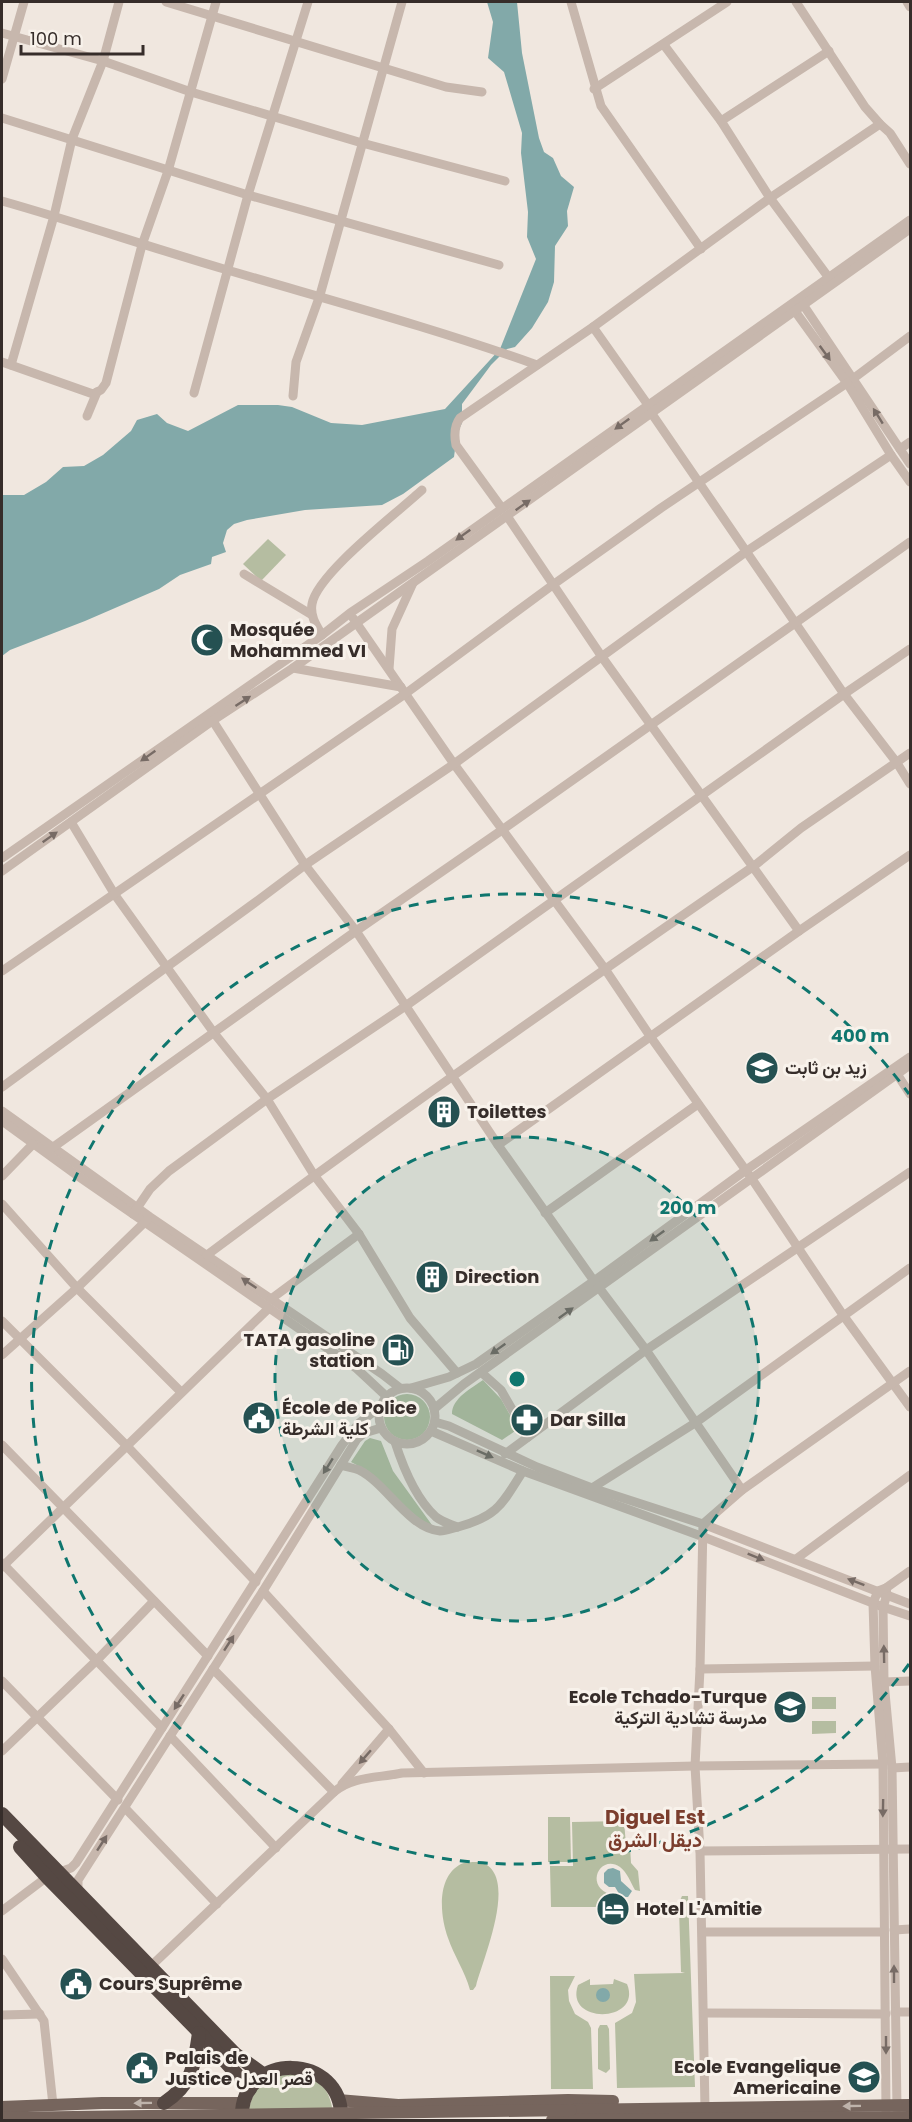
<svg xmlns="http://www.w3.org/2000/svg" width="912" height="2122" font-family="Poppins,Vazirmatn,sans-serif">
<rect width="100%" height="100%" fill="#f0e7df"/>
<g fill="#b5bda1">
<polygon points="268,539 286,555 261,581 243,564"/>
<path d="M483 1380 501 1399 518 1429 502 1440 452 1414C452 1398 472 1388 483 1380Z"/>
<circle cx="407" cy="1417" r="23"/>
<polygon points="370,1438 381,1441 393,1471 432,1525 421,1521 368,1471 351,1462 365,1441"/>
<rect x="812" y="1697" width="24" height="12"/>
<polygon points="812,1721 836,1721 836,1733 812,1734"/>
<polygon points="548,1817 570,1817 571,1862 548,1862"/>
<path d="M624 1821 626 1845 630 1846 631 1863 638 1871 640 1891 635 1890C631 1883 627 1872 620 1867 599 1853 582 1890 616 1896L619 1907H551L550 1866H573L572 1822Z"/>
<path d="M480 1862C521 1873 482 1961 476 1986L473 1990H470C465 1971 454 1956 448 1938 440 1916 436 1877 461 1864 466 1862 474 1862 480 1862Z"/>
<polygon points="682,1896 688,1896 695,2087 617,2088 615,2023 632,2013 636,2002 634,1974 685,1973 681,1972 679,1909 677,1907"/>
<polygon points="550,1976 575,1976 568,1990 569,2001 575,2014 588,2022 591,2028 593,2089 551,2089"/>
<path d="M590 1979V1985L613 1984 614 1979 627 1984C643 2023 564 2025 578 1985Z"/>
<polygon points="600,2025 607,2025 609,2029 610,2069 606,2073 598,2069 598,2029"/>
<path d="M286 2073C320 2075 331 2088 334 2120H247C252 2091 256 2082 286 2073Z"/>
</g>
<g fill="#82a9a9">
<polygon points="487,2 517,2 522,53 539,138 544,152 553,158 561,176 574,187 567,211 568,226 555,246 554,282 548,302 532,328 515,347 507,349 491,365 462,404 462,423 457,434 454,457 403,494 382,505 305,510 247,520 234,524 227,530 223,543 226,552 212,557 211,564 180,575 159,589 85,621 10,650 2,656 2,495 24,495 46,482 63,467 84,466 103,455 131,431 137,420 157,414 167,423 188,431 238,405 278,405 292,407 331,423 362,425 445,409 500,349 536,259 527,237 528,212 521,153 522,133 504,72 488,58 493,22"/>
<polygon points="613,1868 620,1871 621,1881 632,1891 628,1897 621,1897 615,1887 609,1887 604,1883 604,1873 608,1869"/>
<circle cx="603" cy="1995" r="7"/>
</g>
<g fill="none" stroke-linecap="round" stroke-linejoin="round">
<g stroke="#c7b7ad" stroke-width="9">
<polyline points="166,2 446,87 482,92"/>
<polyline points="571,2 601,106 701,249"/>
<polyline points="796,2 865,107 880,124 890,133 910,164"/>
<polyline points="907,2 910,7"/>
<polyline points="2,33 103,61 191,92 362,143 505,181"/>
<polyline points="664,45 721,121 770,198 829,278"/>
<polyline points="2,79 24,2"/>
<polyline points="594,89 727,2"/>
<polyline points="2,118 248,195 499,265"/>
<polyline points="721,121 829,51"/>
<path d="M2 201C76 222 149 247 224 269 329 300 434 328 537 365"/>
<polyline points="800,300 910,464"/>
<polyline points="792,307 847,383 891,455 910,482"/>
<polyline points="593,327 648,405"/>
<polyline points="2,362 93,394 101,390 106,383 142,245 168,171 216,2"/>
<polyline points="11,365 54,216 72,139 103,61 119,2"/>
<polyline points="854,378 910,336"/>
<polyline points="194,393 248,195 308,2"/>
<polyline points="293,396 296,362 320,295 402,2"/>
<polyline points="652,414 844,694 897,763 910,784"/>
<polyline points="87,416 97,392"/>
<polyline points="900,449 910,442"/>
<path d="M501 507 456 445C454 435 454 426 460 418L593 327 770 198 880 124"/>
<polyline points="244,574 312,615"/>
<polyline points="353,618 454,764 605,969 650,1036 752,1179 843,1315 910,1407"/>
<path d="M322 635C316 625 310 616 312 604 317 574 397 513 422 490"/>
<polyline points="293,668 401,687"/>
<polyline points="389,669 392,629 413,583"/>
<polyline points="211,718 305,865 356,931 498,1145 594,1281"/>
<polyline points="71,822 115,895 214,1033 267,1099 314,1175 359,1234 410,1318 457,1373"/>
<polyline points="2,858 322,635 350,613 428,561 910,220"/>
<polyline points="2,871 212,721 293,668 910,229"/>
<polyline points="799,931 910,855"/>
<polyline points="2,971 405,694 554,584 661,508 847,383"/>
<polyline points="897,1074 910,1094"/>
<polyline points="2,1087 253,904 305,865 454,764 747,551 891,455"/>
<polyline points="2,1111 150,1217 382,1374 400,1388"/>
<polyline points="2,1121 78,1176 356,1368 386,1396"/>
<polyline points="498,1145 799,931 602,657 507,516"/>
<polyline points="52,1148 356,931 502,830 910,542"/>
<polyline points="2,1176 33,1144"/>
<polyline points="2,1204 77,1288 181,1392"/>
<polyline points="545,1213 698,1104"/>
<polyline points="133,1214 150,1189 169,1171 267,1099 407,1005 844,694 910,649"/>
<path d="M207 1255C386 1121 570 993 754 866L801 828 910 753"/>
<polyline points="600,1289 646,1350 742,1490"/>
<polyline points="271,1299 359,1234"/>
<polyline points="2,1321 126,1445 256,1582"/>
<polyline points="2,1355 77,1288 147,1220"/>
<polyline points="482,1373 501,1390 528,1437"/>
<circle cx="407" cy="1416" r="28"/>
<polyline points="411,1388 449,1377 476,1364 594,1281 746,1170 910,1057"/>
<polyline points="434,1409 464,1384 910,1065"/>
<polyline points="435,1422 449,1426 537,1467 592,1488 703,1524 910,1604"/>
<polyline points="431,1431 523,1471 701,1536 883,1607 910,1616"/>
<path d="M395 1442C403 1467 416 1499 436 1517 442 1522 450 1524 457 1527"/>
<polyline points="2,1445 208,1656"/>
<polyline points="505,1454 646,1350 910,1172"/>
<path d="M341 1465C347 1467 353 1468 359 1470 387 1484 408 1528 440 1531 447 1531 452 1528 458 1527 498 1516 502 1504 523 1471"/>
<polyline points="592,1488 695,1423 910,1268"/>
<polyline points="703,1524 700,1669 695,1766 700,1851 705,2108"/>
<polyline points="703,1524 742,1490 910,1371"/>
<polyline points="796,1559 910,1475"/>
<polyline points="2,1563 162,1728"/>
<polyline points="2,1567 268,1309"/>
<polyline points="886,1588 887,1595 883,1607 884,1682 892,1768 897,2109"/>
<polyline points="263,1591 389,1729 424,1773"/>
<polyline points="213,1669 334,1792"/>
<polyline points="700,1669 875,1666"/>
<polyline points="2,1681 118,1800"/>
<polyline points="884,1682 910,1681"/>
<polyline points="170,1736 276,1848"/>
<polyline points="2,1751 97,1660 154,1601"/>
<polyline points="892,1768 910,1767"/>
<polyline points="342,1784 389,1729"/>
<polyline points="125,1808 217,1904"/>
<polyline points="700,1851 910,1849"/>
<polyline points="57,1873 71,1868 76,1863 342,1445 359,1423 380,1407"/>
<polyline points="78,1892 78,1880 263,1591 357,1439 364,1433 381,1428"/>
<polyline points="2,1911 47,1877"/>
<polyline points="894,1930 910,1929"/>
<polyline points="703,1932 884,1932"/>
<polyline points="2,1959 44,2021 53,2105"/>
<path d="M150 1967 334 1792C352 1776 379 1778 402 1773L695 1766 883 1764"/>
<polyline points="895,2012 910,2012"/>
<polyline points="704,2013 886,2014"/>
<polyline points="2,2015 40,2014"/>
<polyline points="886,2111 883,1764 875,1666 873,1603 878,1591 886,1588 910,1571"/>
</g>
<g stroke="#76655d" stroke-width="12">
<polyline points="338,2100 398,2105 568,2100 613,2101"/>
<polyline points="2,2107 102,2103 243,2103"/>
<polyline points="571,2110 910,2105"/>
<polyline points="552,2120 910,2117"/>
</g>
<g stroke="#554843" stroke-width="14">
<polyline points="2,1814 235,2054 264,2075"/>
<polyline points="20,1847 47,1877 197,2030 250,2089"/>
<path d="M164 2103C193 2084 194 2066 199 2033"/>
<path d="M242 2120C238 2050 345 2051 341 2120"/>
</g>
<polyline stroke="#76655d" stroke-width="12" points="2,2118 571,2110"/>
</g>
<defs><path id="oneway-solid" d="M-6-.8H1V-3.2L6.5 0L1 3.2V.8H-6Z" transform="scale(1.5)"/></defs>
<g fill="#776b65">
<use href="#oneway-solid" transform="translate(825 353) rotate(54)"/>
<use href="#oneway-solid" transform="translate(878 416) rotate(-122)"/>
<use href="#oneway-solid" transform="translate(622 424) rotate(144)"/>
<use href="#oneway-solid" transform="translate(523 505) rotate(-35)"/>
<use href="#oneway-solid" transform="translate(463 535) rotate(144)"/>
<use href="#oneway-solid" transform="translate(243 701) rotate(-33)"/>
<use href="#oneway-solid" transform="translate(148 756) rotate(145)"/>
<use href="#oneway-solid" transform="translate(50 837) rotate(-35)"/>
<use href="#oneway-solid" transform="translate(657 1236) rotate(144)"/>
<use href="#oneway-solid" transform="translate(249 1283) rotate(-146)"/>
<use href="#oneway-solid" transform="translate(566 1313) rotate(-36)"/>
<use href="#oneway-solid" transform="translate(498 1349) rotate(145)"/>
<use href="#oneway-solid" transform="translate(485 1454) rotate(24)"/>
<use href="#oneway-solid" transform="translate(328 1466) rotate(122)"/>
<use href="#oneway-solid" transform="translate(756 1557) rotate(22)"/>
<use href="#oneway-solid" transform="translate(856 1582) rotate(-159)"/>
<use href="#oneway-solid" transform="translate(229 1643) rotate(-57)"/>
<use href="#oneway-solid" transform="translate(884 1654) rotate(-91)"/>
<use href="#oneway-solid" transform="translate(179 1702) rotate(123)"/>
<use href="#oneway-solid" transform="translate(365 1757) rotate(131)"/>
<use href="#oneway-solid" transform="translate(883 1808) rotate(91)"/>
<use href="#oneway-solid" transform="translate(102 1843) rotate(-57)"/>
<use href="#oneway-solid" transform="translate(894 1974) rotate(-90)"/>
<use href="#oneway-solid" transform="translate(886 2045) rotate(90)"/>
</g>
<g fill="#beb3ab">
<use href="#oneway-solid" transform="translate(143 2103) rotate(179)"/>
<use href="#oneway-solid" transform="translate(852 2106) rotate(179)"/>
</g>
<circle cx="517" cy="1379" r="242" fill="#0f766e" fill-opacity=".12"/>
<g fill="none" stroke="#0f766e" stroke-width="3" stroke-dasharray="10 8">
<circle cx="517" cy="1379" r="242"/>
<path d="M909 1664A485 485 0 1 1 909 1094"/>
</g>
<defs>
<symbol id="mosque-disc" viewBox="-11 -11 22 22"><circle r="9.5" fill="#255152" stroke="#f8f2eb"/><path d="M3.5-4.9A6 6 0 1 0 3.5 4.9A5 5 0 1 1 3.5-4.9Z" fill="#fff"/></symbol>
<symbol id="school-disc" viewBox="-11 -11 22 22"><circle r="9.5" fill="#255152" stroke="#f8f2eb"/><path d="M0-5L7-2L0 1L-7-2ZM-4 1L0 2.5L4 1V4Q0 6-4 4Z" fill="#fff"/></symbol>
<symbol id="building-disc" viewBox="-11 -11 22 22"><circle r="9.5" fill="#255152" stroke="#f8f2eb"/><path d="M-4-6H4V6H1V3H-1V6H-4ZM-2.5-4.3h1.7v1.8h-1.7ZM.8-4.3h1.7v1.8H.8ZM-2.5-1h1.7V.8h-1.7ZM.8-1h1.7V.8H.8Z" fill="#fff"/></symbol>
<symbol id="fuel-disc" viewBox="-11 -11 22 22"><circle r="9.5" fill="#255152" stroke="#f8f2eb"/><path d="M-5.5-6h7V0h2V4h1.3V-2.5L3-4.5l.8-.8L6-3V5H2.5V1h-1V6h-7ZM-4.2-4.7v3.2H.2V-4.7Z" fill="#fff"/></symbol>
<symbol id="civic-disc" viewBox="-11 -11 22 22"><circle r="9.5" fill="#255152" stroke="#f8f2eb"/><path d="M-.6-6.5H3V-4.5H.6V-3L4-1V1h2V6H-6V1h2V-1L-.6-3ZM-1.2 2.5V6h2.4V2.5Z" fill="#fff"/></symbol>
<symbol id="pharmacy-disc" viewBox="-11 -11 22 22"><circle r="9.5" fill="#255152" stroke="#f8f2eb"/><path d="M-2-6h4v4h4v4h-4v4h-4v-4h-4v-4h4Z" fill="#fff"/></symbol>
<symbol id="hotel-disc" viewBox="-11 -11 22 22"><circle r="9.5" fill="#255152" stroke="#f8f2eb"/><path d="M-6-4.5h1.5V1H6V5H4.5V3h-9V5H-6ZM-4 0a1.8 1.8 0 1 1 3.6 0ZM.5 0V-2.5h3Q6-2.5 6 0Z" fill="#fff"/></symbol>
</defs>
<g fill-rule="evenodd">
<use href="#mosque-disc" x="188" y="621" width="38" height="38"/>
<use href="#school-disc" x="743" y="1049" width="38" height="38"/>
<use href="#building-disc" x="425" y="1093" width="38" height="38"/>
<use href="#building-disc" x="413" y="1258" width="38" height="38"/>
<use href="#fuel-disc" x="379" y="1331" width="38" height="38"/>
<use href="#civic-disc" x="240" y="1399" width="38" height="38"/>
<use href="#pharmacy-disc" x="508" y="1401" width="38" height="38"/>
<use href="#school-disc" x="771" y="1688" width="38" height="38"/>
<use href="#hotel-disc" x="594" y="1890" width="38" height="38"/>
<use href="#civic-disc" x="57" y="1965" width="38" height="38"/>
<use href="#civic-disc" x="123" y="2049" width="38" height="38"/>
<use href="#school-disc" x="845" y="2058" width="38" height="38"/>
</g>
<g text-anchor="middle" stroke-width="6" stroke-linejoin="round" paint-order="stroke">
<g font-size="18" font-weight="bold" fill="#362d2a" stroke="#f8f2eb" text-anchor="start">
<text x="230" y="636">Mosquée<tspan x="230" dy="21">Mohammed VI</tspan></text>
<text x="785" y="1074">زيد بن ثابت</text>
<text x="467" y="1118">Toilettes</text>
<text x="455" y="1283">Direction</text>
<text x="375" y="1346" text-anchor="end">TATA gasoline<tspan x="375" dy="21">station</tspan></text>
<text x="282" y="1414">École de Police<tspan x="282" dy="21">كلية الشرطة</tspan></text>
<text x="550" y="1426">Dar Silla</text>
<text x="767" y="1703" text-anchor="end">Ecole Tchado-Turque<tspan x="767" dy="21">مدرسة تشادية التركية</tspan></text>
<text x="636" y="1915">Hotel L'Amitie</text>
<text x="99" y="1990">Cours Suprême</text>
<text x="165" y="2064">Palais de<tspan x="165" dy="21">Justice قصر العدل</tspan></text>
<text x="841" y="2073" text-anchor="end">Ecole Evangelique<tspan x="841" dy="21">Americaine</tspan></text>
</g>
<g font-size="20" font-weight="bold" fill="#7b3d2d" stroke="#f8f2eb">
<text x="655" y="1824">Diguel Est<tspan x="655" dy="23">ديقل الشرق</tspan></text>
</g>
</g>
<circle cx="517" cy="1379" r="9" fill="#0f766e" stroke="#f8f2eb" stroke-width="3"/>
<g font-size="18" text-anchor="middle" font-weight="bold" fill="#0f766e" stroke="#f8f2eb" stroke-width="6" stroke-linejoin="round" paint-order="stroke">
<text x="860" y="1042">400 m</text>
<text x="688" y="1214">200 m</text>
</g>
<rect width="912" height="2122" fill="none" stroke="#362d2a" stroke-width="6"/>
<path d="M21 45v9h122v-9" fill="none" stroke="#362d2a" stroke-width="3"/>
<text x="30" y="45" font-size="18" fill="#362d2a" stroke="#f8f2eb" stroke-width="4.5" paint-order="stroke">100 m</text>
</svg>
